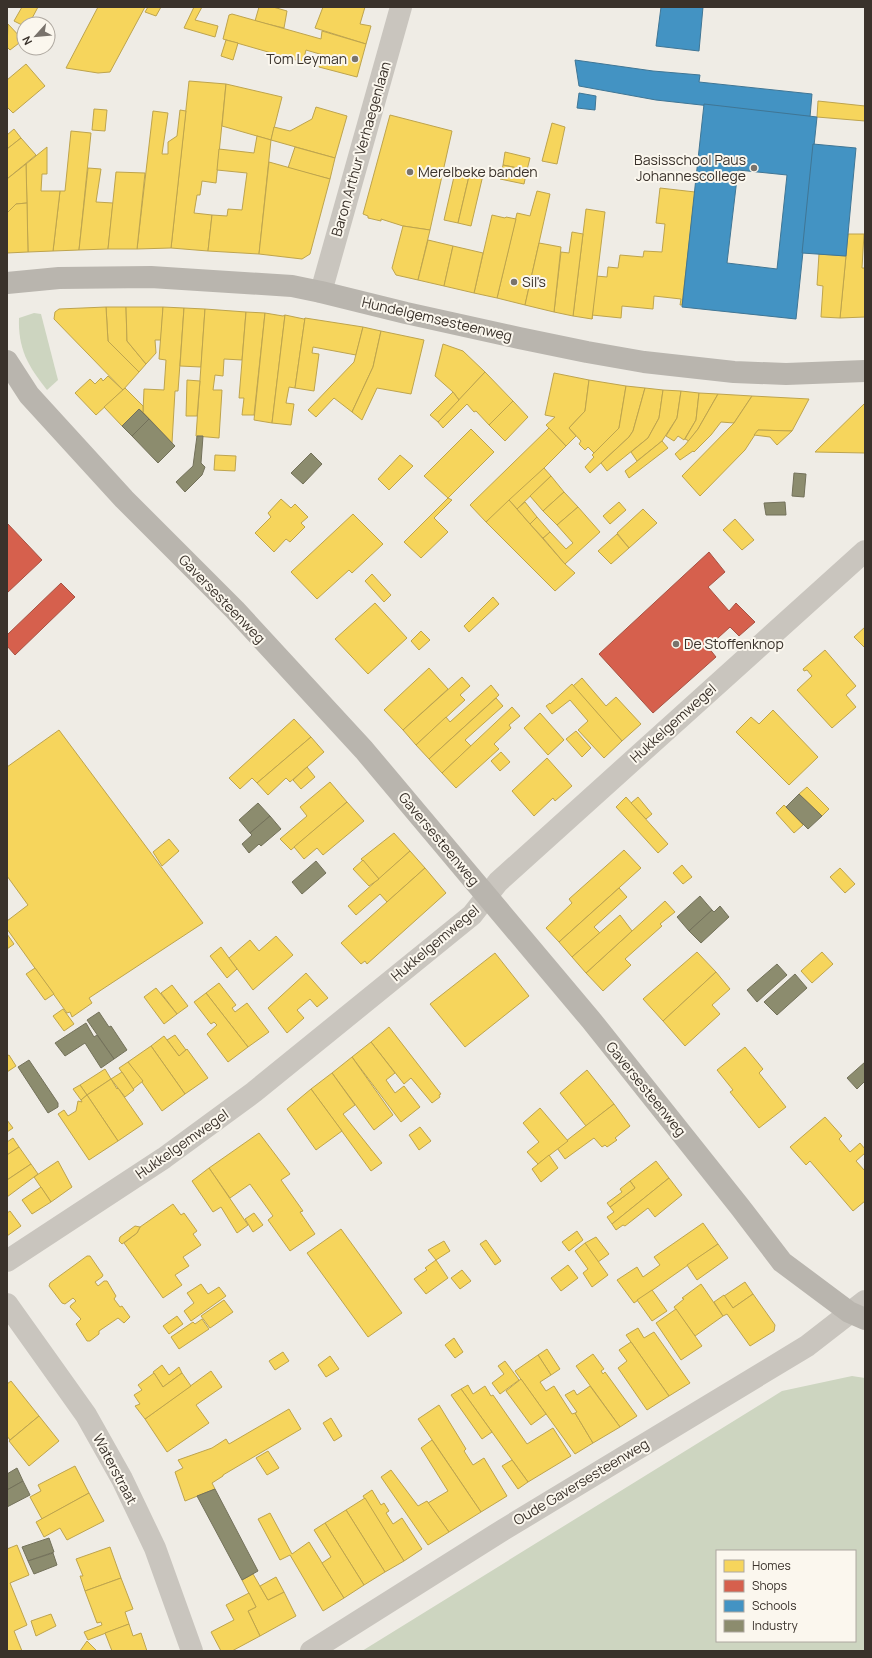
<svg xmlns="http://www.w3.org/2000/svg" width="872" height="1658" font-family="Manrope,sans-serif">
<rect width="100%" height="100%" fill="#efece5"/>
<g fill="#cdd5c0" fill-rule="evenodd">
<path d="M34 313 41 314 58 380 47 390C28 366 18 349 19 318Z"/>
<path d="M852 1376 865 1378V1651H362L782 1391ZM717 1551H855V1641H717Z"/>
</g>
<g fill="#f6d55c" stroke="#bea44d">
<polygon points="22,7 38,7 29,24 24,24 24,26 14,21"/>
<polygon points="98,7 145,7 110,72 98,73 66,68"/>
<polygon points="148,7 161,7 156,16 145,12"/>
<polygon points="194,7 202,7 195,20 218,26 215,37 184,28"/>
<polygon points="259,7 273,7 287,11 284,28 255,21"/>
<polygon points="323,7 365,7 360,24 371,26 366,44 315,28"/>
<polygon points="232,14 321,39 322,31 366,44 357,77 319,67 323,55 306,50 303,62 223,39 229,15"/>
<polygon points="8,24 23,40 10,50 7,47"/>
<polygon points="226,40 238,43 233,60 221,56"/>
<polygon points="26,64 45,86 13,113 7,107 7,80"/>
<polygon points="189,81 226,84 216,183 202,181 200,195 197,195 194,213 212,215 208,251 171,248"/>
<polygon points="226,84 282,97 271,140 222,126"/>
<polygon points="818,101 865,106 865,121 817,117"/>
<polygon points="316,107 347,116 335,158 271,140 274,127 290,131 312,119"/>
<polygon points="94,109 107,110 105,131 92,130"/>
<polygon points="180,110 186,111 171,248 137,249 153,111 168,113 162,154 168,154 168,142 177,136"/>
<polygon points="390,115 452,131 430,230 403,226 381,219 381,221 368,218 368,216 363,214"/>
<polygon points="552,123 565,127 557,164 542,161"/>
<polygon points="14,129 21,138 7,149 7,135"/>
<polygon points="71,131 91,133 79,250 53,251 60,191 65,191"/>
<polygon points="257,136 271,140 259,254 208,251 212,215 227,216 228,209 242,210 247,173 217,170 219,149 254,153"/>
<polygon points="21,138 36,155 7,179 7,149"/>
<polygon points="47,147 47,174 42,174 41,191 60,191 53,251 28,252 26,164"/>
<polygon points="295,147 335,158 330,179 288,168"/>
<polygon points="505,152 530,158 527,170 503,165"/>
<polygon points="269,162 330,179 310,254 302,259 259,254"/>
<polygon points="26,164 27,203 16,204 7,213 7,179"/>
<polygon points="503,165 527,170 524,184 500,179"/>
<polygon points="88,168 101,169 96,202 113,203 108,249 79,250"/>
<polygon points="456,168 470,172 458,223 444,220"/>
<polygon points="116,172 145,173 137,249 108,249"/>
<polygon points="470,172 483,175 471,226 458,223"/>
<polygon points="660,188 695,192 682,305 680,305 681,299 654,296 653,309 622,306 621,318 592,315 592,319 596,276 607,277 608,267 618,268 620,255 643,257 644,251 662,252 665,224 656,223"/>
<polygon points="537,191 550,194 525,305 497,298 517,213 530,216"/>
<polygon points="27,203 28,252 7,253 7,213 16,204"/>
<polygon points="586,209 605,212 592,319 573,316"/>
<polygon points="492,215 505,218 506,217 516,219 497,298 474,293"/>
<polygon points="403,226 430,230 418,280 396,275 392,268"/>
<polygon points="572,232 583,234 573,316 554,312 561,252 569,253"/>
<polygon points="848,234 864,234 862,268 865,268 865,317 840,318"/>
<polygon points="428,240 453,246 444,286 418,280"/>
<polygon points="539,243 561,247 554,312 525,305"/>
<polygon points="453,246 483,253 474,293 444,286"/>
<polygon points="819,254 846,256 840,318 821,317 823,286 817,285"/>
<polygon points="106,307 126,307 127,341 146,364 139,372 108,341"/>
<polygon points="106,307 108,341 139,372 123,390 54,319 55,312 59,309"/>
<polygon points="126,307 163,307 161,340 155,340 156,353 146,364 127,341"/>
<polygon points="163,307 184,308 178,391 175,391 172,443 143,412 144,389 164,390 166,360 159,359"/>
<polygon points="184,308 205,309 201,367 180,366"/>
<polygon points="205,309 246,312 242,360 224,359 223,376 215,375 213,390 222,390 219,438 196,436"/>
<polygon points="246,312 265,313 254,415 242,415 244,398 239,398"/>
<polygon points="265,313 283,316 285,315 272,423 254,420"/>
<polygon points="285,315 304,319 305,318 295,388 289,387 286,403 294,404 291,425 272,423"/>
<polygon points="305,318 363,327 356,355 313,347 312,353 319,354 314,391 295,388"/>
<polygon points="363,327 381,331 373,367 352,412 334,398 316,417 308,410 354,362"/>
<polygon points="381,331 424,340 411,394 377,388 362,420 352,412 373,367"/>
<polygon points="443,344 463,351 485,372 459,400 453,392 435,376"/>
<polygon points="485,372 513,401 489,425 476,411 474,412 467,404 443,428 438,422"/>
<polygon points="554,373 589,380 585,411 569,428 576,436 566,446 546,425 555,417 545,415"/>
<polygon points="108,376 123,390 96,415 75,393 90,379 95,384 101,378 103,381"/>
<polygon points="187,380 200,381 197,416 186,416"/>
<polygon points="589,380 626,386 619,428 594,453 588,447 585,450 579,444 581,441 569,428 585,411"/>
<polygon points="626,386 645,388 633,431 629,437 590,473 585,467 594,457 592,455 619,428"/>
<polygon points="125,388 143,406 143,412 139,409 122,426 104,407"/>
<polygon points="645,388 663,390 659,418 648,438 607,471 601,463 629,437 633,431"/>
<polygon points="663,390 681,391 677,418 662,441 637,461 631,452 648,438 659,418"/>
<polygon points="681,391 699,393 696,420 684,440 678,436 674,441 666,436 677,418"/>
<polygon points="453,392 459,400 438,422 430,415"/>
<polygon points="699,393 718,394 698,429 689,441 685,439 696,420"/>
<polygon points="718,394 752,396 734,423 721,422 711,435 694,452 693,451 680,460 675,454 685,445 698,429"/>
<polygon points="752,396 809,399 792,431 758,430 745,450 700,496 682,476 734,423"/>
<polygon points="513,401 528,417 505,441 489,425"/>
<polygon points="865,403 865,453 815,452"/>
<polygon points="549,428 566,446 524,488 486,522 470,505"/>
<polygon points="471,429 494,452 448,498 424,476"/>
<polygon points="758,430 792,431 777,445 770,437 754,435"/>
<polygon points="662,441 668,448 629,478 625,471"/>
<polygon points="215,455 236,456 235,471 214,470"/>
<polygon points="400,455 413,466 389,490 378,479"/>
<polygon points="544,468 551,476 517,509 509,500"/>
<polygon points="551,476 564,492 543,511 530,496"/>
<polygon points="564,492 578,507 557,525 543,511"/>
<polygon points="448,498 452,500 434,518 448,532 421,558 404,542"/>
<polygon points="281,499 291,508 295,504 308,517 301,523 305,527 290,542 286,539 274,552 255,533 271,517 268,513"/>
<polygon points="509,500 565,564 575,573 555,591 486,522"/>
<polygon points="525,502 537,517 530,524 517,509"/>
<polygon points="619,502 626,510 610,524 603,516"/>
<polygon points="578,507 600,532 565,564 543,538 550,532 566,549 573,543 557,525"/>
<polygon points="643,509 657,523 629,548 617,533"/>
<polygon points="353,514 383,544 352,573 349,570 317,599 291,572"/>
<polygon points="537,517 550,532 543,538 530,524"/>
<polygon points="735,519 754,540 742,550 723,530"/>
<polygon points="617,534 629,548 611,564 598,551"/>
<polygon points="372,574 391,595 384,602 365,581"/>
<polygon points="493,597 499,604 469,632 464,626"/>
<polygon points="375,603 407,638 368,674 335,639"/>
<polygon points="865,627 865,648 854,637"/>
<polygon points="421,631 430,640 419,650 411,641"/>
<polygon points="825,650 856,686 846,695 856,707 832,728 797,690 812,676 807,670 804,671 803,669"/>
<polygon points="429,668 448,689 403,730 384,710"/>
<polygon points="462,677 470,686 460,695 465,700 416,745 403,730"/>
<polygon points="582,678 606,706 616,697 641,724 622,741 573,686"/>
<polygon points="572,684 622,741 604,758 578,730 588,721 570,700 552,714 546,706 550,703 550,704"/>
<polygon points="491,685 499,695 429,759 416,745 446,717 450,722"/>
<polygon points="496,698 503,706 465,740 471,746 442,773 429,759"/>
<polygon points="512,707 520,716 509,725 511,728 494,744 499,749 456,788 442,773"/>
<polygon points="773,710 818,757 789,785 736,732 751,717 759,724"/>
<polygon points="540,713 564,740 548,755 524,728"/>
<polygon points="294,719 311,737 257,783 252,778 240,789 229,778"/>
<polygon points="59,730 203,923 89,998 92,1003 72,1017 70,1012 67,1013 7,929 7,921 28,905 7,876 7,767"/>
<polygon points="576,731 591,748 582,757 566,739"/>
<polygon points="311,737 324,752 290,782 286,778 268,795 257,783"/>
<polygon points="501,752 510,762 500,771 491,761"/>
<polygon points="547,758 572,786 555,801 553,798 534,816 512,791"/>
<polygon points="307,767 315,777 301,789 293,780"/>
<polygon points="330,782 347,802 291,850 280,839 307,816 300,807"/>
<polygon points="807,787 829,809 822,816 799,794"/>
<polygon points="626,797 668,844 658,853 616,807"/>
<polygon points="638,797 652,814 646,819 631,803"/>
<polygon points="347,802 364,821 323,855 317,848 304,859 294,847"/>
<polygon points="784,805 803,825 794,833 776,813"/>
<polygon points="394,833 410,851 379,879 361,859"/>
<polygon points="169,839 179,851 162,866 153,852"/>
<polygon points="624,850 641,868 559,942 546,928 572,903 569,899"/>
<polygon points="410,851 425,868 387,902 380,894 356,915 348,906"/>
<polygon points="363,860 379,879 369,886 353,869"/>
<polygon points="682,865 692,877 683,884 673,873"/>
<polygon points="425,868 446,893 367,964 365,961 361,964 341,943"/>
<polygon points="840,868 855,884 845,893 830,877"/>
<polygon points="619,888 627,897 594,927 600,933 572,957 559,942"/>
<polygon points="665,901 675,912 660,924 662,926 625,959 631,965 603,991 586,973"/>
<polygon points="620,915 632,931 586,973 572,957"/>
<polygon points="7,934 14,944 7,949"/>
<polygon points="276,936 293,955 253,990 229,958 250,940 259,951"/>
<polygon points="221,947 237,969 227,978 210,956"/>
<polygon points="697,952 716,972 663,1021 643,999"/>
<polygon points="822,952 833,964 812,983 801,971"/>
<polygon points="495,953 529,996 465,1047 430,1004"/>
<polygon points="35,968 54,994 45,1000 26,974"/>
<polygon points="716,972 730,989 712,1005 720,1014 685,1046 663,1021"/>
<polygon points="306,973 328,998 317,1007 310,999 297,1010 304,1018 287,1033 268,1008"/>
<polygon points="219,983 236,1005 232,1008 235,1012 247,1003 269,1032 248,1047 206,993"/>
<polygon points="172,985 188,1006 177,1014 161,993"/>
<polygon points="156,988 177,1014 164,1024 144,997"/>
<polygon points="206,993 248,1047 228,1062 207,1034 217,1025 214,1022 211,1024 194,1002"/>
<polygon points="63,1009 74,1024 64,1031 53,1016"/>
<polygon points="389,1027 441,1094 439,1095 440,1097 432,1103 411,1078 404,1084 371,1042"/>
<polygon points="175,1035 186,1050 179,1056 167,1040"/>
<polygon points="164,1036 179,1056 187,1049 208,1078 185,1094 151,1046"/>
<polygon points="371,1042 395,1073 386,1080 395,1093 404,1086 420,1107 401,1122 352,1057"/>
<polygon points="151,1046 185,1094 162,1111 128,1062"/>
<polygon points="745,1047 763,1069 759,1073 786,1107 759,1128 730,1092 733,1090 717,1070"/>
<polygon points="9,1055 16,1066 7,1072 7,1056"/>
<polygon points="352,1057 393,1115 374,1130 332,1073"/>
<polygon points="128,1062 143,1081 133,1089 119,1068"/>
<polygon points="105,1069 111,1079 87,1095 80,1085"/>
<polygon points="587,1070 614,1104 586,1126 560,1093"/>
<polygon points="122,1072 134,1090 125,1097 111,1079"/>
<polygon points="332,1073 355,1105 343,1114 382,1163 371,1171 311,1089"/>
<polygon points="111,1079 117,1089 118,1088 143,1124 118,1141 87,1095"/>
<polygon points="80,1085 87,1095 81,1100 73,1089"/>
<polygon points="311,1089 342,1131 316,1150 287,1109"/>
<polygon points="87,1095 118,1141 89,1160 58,1114 64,1110 68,1116 76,1111 78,1101 82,1102 81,1100"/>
<polygon points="614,1104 630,1126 615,1138 617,1140 607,1147 605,1145 602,1147 594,1138 565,1159 557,1148"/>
<polygon points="540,1108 568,1141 538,1164 527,1152 539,1142 523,1123"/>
<polygon points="825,1117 842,1136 839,1139 850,1152 860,1143 865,1149 865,1153 856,1161 865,1171 865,1201 853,1211 810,1161 806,1165 790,1147"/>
<polygon points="7,1120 13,1128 7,1132"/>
<polygon points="420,1127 431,1141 419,1150 409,1135"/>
<polygon points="259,1133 290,1174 281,1180 303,1211 300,1212 315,1234 290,1251 268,1220 273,1216 250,1184 230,1198 209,1168"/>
<polygon points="13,1138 19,1147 7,1155 7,1142"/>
<polygon points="19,1147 31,1164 7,1180 7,1155"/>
<polygon points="549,1155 558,1168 541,1182 532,1169"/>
<polygon points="58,1161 72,1187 51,1202 34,1177"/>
<polygon points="656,1161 669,1178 612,1224 607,1217 614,1212 610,1207 635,1188 630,1181"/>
<polygon points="31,1164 38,1174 7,1197 7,1180"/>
<polygon points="209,1168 248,1225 237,1233 221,1207 213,1212 192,1181"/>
<polygon points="669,1178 682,1195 655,1217 648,1208 625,1226 623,1225 616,1230 612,1224"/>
<polygon points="630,1181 635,1188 610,1207 607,1203 622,1192 620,1189"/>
<polygon points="41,1187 51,1202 32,1214 22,1200"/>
<polygon points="173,1204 181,1215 184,1213 197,1231 193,1234 201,1245 183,1257 189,1266 175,1275 182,1285 163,1298 124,1243 137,1233 140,1227"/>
<polygon points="10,1211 21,1226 7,1236 7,1213"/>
<polygon points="254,1213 263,1225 253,1232 245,1219"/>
<polygon points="703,1223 718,1244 634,1303 617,1280 637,1267 643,1277 660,1265 654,1257"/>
<polygon points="135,1226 140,1227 137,1233 122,1244 119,1241 120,1237"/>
<polygon points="341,1229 402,1313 368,1337 307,1253"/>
<polygon points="577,1231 583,1240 569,1251 562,1242"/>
<polygon points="596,1237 609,1254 598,1262 585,1243"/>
<polygon points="486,1240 501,1261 495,1265 480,1244"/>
<polygon points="444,1241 450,1251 436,1260 428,1250"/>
<polygon points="585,1243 608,1275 592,1287 583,1273 588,1269 575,1251"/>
<polygon points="718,1244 728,1258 697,1280 687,1265"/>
<polygon points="87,1256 90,1256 103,1275 102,1277 95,1282 98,1286 104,1281 107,1281 116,1296 114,1299 120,1307 122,1306 130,1317 124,1323 118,1318 99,1331 99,1334 90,1341 87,1341 76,1324 81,1319 70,1307 71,1305 76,1301 73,1298 65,1304 62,1303 49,1286 50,1283"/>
<polygon points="436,1260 448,1278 426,1294 414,1279 427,1270 425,1268"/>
<polygon points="568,1265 578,1278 561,1291 551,1278"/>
<polygon points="462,1270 471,1281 460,1289 451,1278"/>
<polygon points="745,1282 753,1294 733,1308 724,1296"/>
<polygon points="201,1284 208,1294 219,1287 226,1296 191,1321 184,1311 194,1303 187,1293"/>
<polygon points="701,1284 723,1316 695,1336 674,1307 684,1299 682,1298"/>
<polygon points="652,1290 667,1311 652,1321 637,1300"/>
<polygon points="753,1294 775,1325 774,1331 750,1346 727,1314 723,1316 714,1302 724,1295 733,1308"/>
<polygon points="224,1300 233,1312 210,1328 201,1316"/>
<polygon points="676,1309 702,1346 681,1360 656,1323"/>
<polygon points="177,1316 183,1324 169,1334 163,1326"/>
<polygon points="202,1319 209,1329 179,1349 171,1337 193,1322 195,1324"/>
<polygon points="638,1328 644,1338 654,1332 690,1383 669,1396 626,1335"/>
<polygon points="454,1338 463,1352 455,1358 445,1345"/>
<polygon points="631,1342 669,1396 647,1410 618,1368 627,1361 619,1350"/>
<polygon points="547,1349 560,1369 551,1375 538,1355"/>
<polygon points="283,1352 289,1361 275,1370 269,1361"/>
<polygon points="593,1354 604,1369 601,1371 603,1374 605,1372 637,1416 620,1427 576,1366"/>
<polygon points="538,1355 551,1375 540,1382 546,1391 554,1386 572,1414 575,1413 593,1443 575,1454 515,1371"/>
<polygon points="330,1356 339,1369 326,1377 318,1365"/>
<polygon points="505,1361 519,1380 500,1394 492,1383 504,1374 498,1366"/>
<polygon points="162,1365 169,1375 179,1367 182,1373 163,1387 153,1372"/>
<polygon points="211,1371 222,1387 196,1405 209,1423 167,1452 145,1419"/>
<polygon points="154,1373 163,1387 182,1373 191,1386 145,1419 135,1406 140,1404 134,1395 142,1390 138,1385"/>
<polygon points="521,1379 546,1414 531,1425 506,1391"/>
<polygon points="11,1381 39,1416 10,1440 7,1436 7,1384"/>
<polygon points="468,1385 473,1394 485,1386 491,1396 493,1395 527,1444 553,1428 571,1456 528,1482 461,1389"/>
<polygon points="590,1386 620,1427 593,1443 575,1413 577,1412 565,1395 574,1390 577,1395"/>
<polygon points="461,1389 492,1432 482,1439 451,1395"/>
<polygon points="439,1405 466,1449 464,1451 473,1465 484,1458 507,1496 481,1512 418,1419"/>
<polygon points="289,1409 301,1429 223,1475 223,1476 212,1483 215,1489 185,1501 175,1472 183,1468 178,1460 212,1448 226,1439 229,1444"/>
<polygon points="39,1416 59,1441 29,1466 9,1441"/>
<polygon points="331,1418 342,1436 334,1441 323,1423"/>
<polygon points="432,1440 481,1512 449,1532 428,1503 448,1491 421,1448"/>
<polygon points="268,1451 279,1468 267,1475 256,1458"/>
<polygon points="512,1460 528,1482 518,1489 502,1466"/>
<polygon points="75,1466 89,1493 42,1519 30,1497 41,1491 38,1485"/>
<polygon points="391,1470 418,1506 427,1501 449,1532 428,1545 381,1477"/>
<polygon points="372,1490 381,1505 384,1503 389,1511 386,1513 393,1524 402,1518 422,1549 404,1561 363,1496"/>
<polygon points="89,1493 104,1521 67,1540 60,1528 44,1537 36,1522"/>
<polygon points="365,1498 404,1561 385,1572 346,1510"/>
<polygon points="346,1510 385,1572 364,1585 325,1523"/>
<polygon points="270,1513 292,1554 309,1542 344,1598 323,1611 290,1555 280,1560 258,1519"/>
<polygon points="325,1523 364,1585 344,1598 322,1563 331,1557 314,1530"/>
<polygon points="17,1545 29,1575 10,1583 27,1625 14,1631 22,1651 8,1651 7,1648 7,1549"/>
<polygon points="110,1547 121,1578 85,1591 80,1576 83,1576 76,1559"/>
<polygon points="253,1574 268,1600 284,1592 296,1616 260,1636 248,1611 256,1607 242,1580"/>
<polygon points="276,1577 284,1592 268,1600 260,1586"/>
<polygon points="121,1578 133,1609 125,1612 129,1624 88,1640 84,1632 102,1625 101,1622 97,1623 85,1591"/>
<polygon points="249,1593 256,1607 248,1611 260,1636 232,1651 221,1651 211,1632 234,1620 226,1605"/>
<polygon points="51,1614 56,1626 36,1636 31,1621"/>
<polygon points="129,1624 133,1636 141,1633 147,1651 112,1651 105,1633"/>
<polygon points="87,1641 97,1651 80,1651"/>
</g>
<g fill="#d6604d" stroke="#a75243">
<polygon points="7,523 42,560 7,593"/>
<polygon points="709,552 725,572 708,587 729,611 736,603 755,622 739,636 730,627 708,647 716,657 653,713 599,654"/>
<polygon points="61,583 75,597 15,655 7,646 7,635"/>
</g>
<g fill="#4393c3" stroke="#407695" fill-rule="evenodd">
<polygon points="661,7 703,7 699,51 656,46"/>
<polygon points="575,60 653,71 700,75 699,82 812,94 810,117 656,100 579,86"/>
<polygon points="579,93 596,96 595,110 577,108"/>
<path d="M704 104 817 117 796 319 682 307ZM738 170 787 175 777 269 727 263Z"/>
<polygon points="813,144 856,148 846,256 802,253"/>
</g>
<g fill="#8c8c6e" stroke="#73715a">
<polygon points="139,409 149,419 132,436 122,426"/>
<polygon points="149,419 175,446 158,463 132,436"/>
<polygon points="197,436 203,436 201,463 205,467 202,475 185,492 176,482 193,466"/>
<polygon points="311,453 322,464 303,484 291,473"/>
<polygon points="794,473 806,474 804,497 792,496"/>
<polygon points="785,502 786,515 766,515 764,503"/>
<polygon points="799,794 822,816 808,829 786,807"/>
<polygon points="258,803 270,816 250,833 239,820"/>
<polygon points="270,816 281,829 261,846 259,844 249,853 242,844 252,835 250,833"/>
<polygon points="316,861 326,873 302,894 292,882"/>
<polygon points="700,896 712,910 689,931 677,917"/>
<polygon points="720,906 729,917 701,943 689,931 712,910 714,912"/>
<polygon points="777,964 787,975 757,1002 747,990"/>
<polygon points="795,974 807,988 777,1015 764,1002"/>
<polygon points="99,1012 109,1027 111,1026 127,1050 114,1059 87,1020"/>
<polygon points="86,1023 94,1037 97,1035 114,1059 101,1068 85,1043 65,1056 55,1043"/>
<polygon points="29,1060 58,1103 58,1107 48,1113 18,1067"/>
<polygon points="865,1062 865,1081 857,1089 847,1078"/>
<polygon points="17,1468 23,1481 7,1490 7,1474"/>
<polygon points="23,1481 30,1495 7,1507 7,1490"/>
<polygon points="215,1489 258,1571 242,1580 197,1496"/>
<polygon points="49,1538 54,1552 28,1561 22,1547"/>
<polygon points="53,1553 57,1565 34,1574 28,1561"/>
</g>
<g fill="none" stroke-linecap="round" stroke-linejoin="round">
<g stroke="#c9c5be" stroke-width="22">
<polyline points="321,292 401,7"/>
<polyline points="7,1261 164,1158 254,1092 472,915 498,882 865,551"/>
<polyline points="7,1304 86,1415 122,1479 155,1548 192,1651"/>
<polyline points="311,1651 503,1530 807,1346 865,1301"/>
</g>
<g stroke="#b9b5ae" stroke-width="22">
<polyline points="7,283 59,278 151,277 292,286 321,292 406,313 519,338 587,352 644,362 734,372 786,374 865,371"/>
<polyline points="7,361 29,395 124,499 235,610 364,750 591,1020 740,1207 782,1262 849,1312 865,1319"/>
</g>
</g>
<g fill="#79736c" stroke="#fbf7ee" stroke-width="1.5">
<circle cx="355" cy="59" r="4"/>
<circle cx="754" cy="168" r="4"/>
<circle cx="410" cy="172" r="4"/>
<circle cx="514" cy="282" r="4"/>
<circle cx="676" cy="644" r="4"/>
</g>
<g text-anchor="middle" stroke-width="4" stroke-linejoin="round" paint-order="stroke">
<g font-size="14" fill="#3a322b" stroke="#fbf7ee" text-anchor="start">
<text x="347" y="64" text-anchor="end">Tom Leyman</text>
<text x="746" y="165" text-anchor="end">Basisschool Paus<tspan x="746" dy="16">Johannescollege</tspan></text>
<text x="418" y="177">Merelbeke banden</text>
<text x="522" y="287">Sil's</text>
<text x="684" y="649">De Stoffenknop</text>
</g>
<g font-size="14" fill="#3a322b" stroke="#fbf7ee">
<text transform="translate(361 149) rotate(-74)" y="5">Baron Arthur Verhaegenlaan</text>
<text transform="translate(437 319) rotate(13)" y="5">Hundelgemsesteenweg</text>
<text transform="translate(222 599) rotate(46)" y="5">Gaversesteenweg</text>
<text transform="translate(673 723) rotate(-42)" y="5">Hukkelgemwegel</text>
<text transform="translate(439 839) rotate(50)" y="5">Gaversesteenweg</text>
<text transform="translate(435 943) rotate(-40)" y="5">Hukkelgemwegel</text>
<text transform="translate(646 1089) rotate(51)" y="5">Gaversesteenweg</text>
<text transform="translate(182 1144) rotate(-35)" y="5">Hukkelgemwegel</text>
<text transform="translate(115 1469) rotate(62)" y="5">Waterstraat</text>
<text transform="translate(581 1482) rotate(-31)" y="5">Oude Gaversesteenweg</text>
</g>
</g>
<rect width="872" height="1658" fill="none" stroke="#3a322b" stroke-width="16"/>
<rect x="716" y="1550" width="140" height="92" fill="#fbf7ee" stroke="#aea8a0"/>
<rect x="724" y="1560" width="20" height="12" fill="#f6d55c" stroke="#aea8a0"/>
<text x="752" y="1570" font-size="12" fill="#3a322b">Homes</text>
<rect x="724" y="1580" width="20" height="12" fill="#d6604d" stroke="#aea8a0"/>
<text x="752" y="1590" font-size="12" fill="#3a322b">Shops</text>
<rect x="724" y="1600" width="20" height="12" fill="#4393c3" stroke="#aea8a0"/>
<text x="752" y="1610" font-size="12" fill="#3a322b">Schools</text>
<rect x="724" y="1620" width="20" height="12" fill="#8c8c6e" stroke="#aea8a0"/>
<text x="752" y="1630" font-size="12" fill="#3a322b">Industry</text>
<g transform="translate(36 36) rotate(243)"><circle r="19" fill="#fbf7ee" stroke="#aea8a0"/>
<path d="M0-3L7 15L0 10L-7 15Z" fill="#79736c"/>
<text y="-6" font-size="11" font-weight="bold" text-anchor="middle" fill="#3a322b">N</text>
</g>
</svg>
